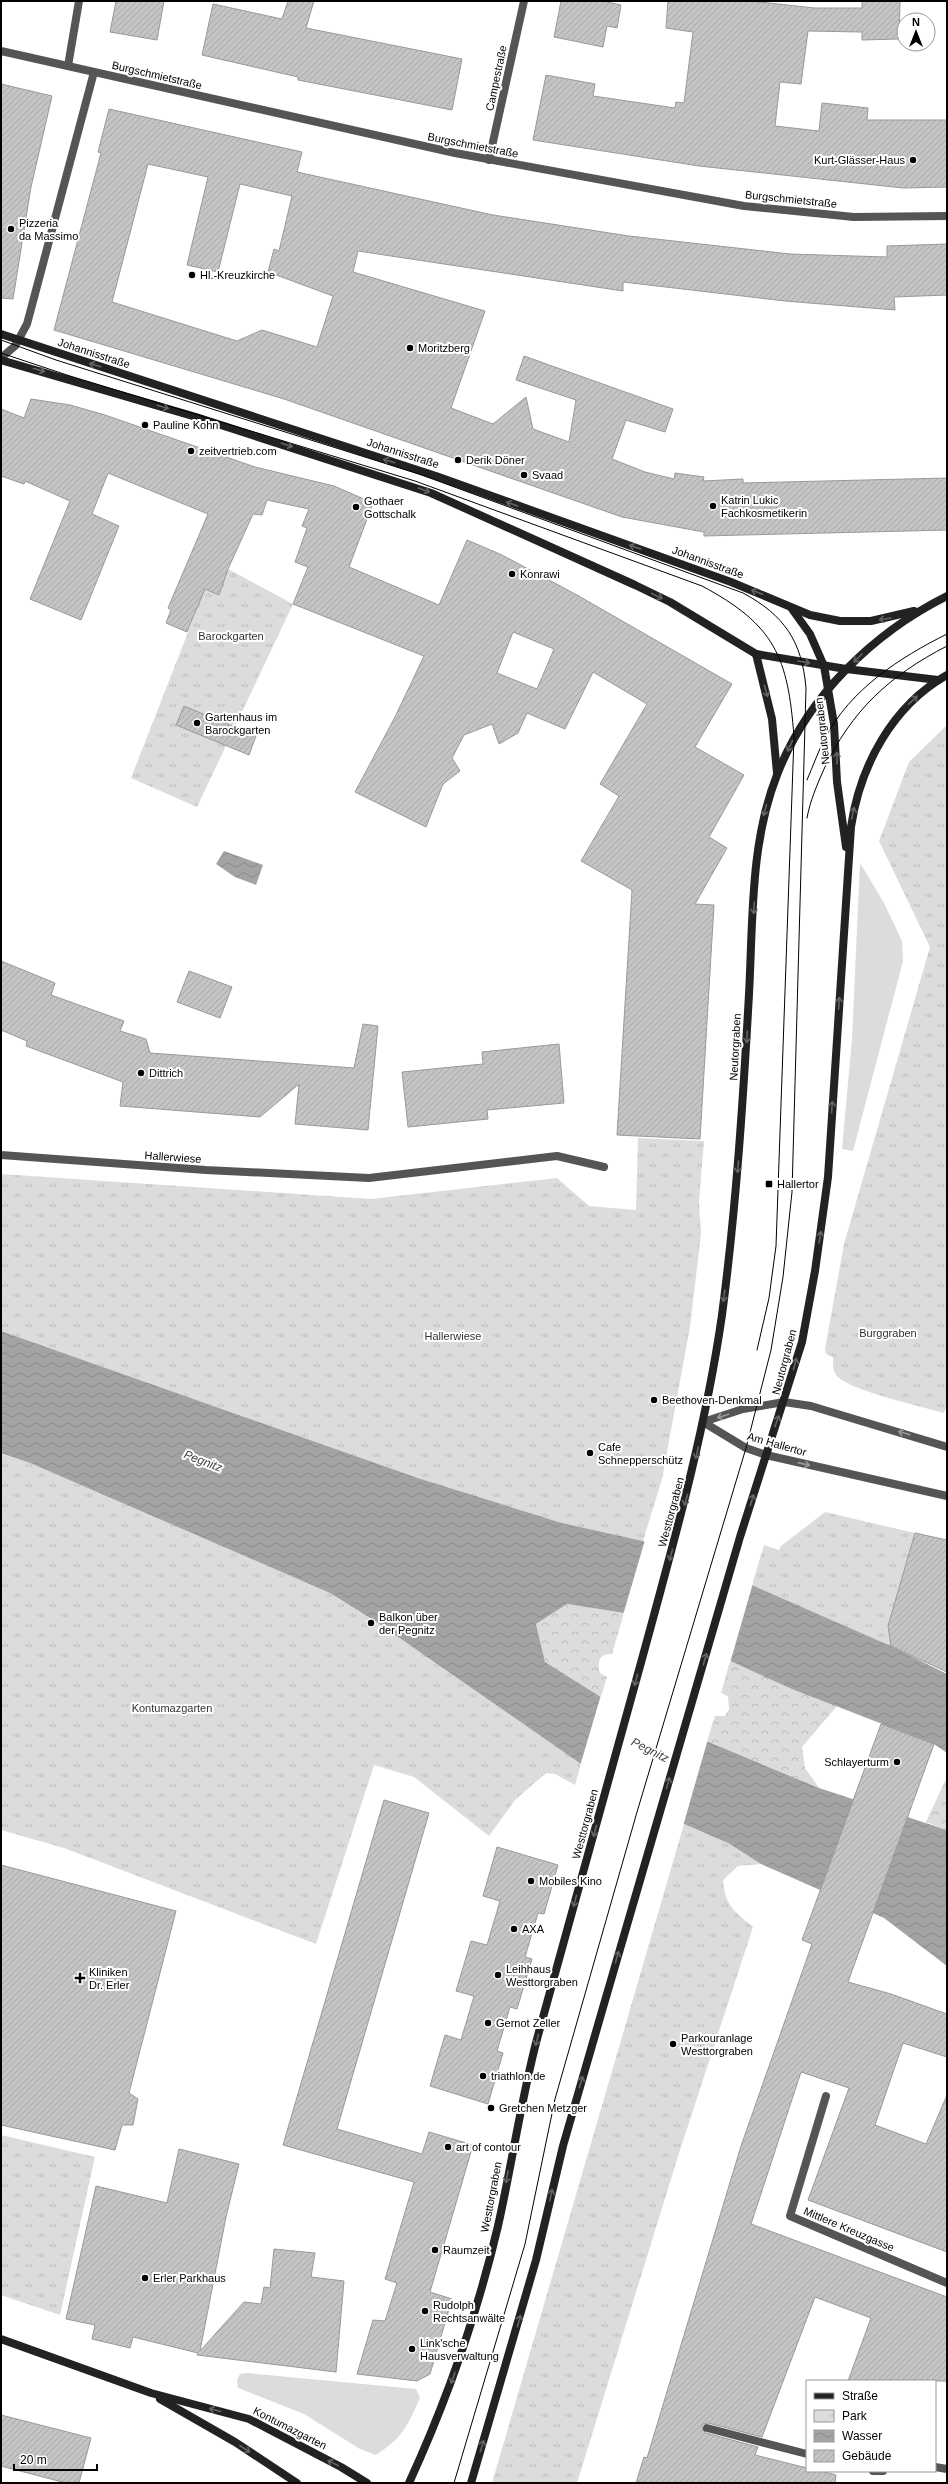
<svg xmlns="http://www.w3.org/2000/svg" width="948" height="2484" font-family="Helvetica,sans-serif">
<defs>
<pattern id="forest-crowns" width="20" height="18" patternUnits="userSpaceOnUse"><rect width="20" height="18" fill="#dcdcdc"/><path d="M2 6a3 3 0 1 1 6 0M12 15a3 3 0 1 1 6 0" fill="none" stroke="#bbb"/></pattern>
<pattern id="park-tufts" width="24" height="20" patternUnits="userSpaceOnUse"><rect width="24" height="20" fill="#dcdcdc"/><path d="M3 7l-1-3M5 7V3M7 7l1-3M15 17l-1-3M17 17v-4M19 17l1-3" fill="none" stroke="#bbb"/></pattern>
<pattern id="water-waves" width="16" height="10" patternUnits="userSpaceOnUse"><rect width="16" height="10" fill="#a3a3a3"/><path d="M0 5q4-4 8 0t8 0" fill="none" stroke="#8b8b8b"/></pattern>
<pattern id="building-hatch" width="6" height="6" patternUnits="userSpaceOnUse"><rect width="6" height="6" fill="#c4c4c4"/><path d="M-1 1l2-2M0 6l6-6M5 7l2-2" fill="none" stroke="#a7a7a7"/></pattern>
</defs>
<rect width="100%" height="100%" fill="#fff"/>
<g fill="#dcdcdc">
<polygon points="860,863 884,903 902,941 903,961 853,1151 842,1149 852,1039"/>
<path d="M247 2373 416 2389 420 2398C407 2427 403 2437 376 2455L360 2449 304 2414 238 2388 237 2380 240 2374Z"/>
</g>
<g fill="url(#forest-crowns)">
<path d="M567 1604 624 1613 612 1654C599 1654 597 1661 600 1673L607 1677 601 1697 545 1662 536 1624Z"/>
<polygon points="730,1661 837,1706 802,1747 805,1768 819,1788 707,1741 715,1716 725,1716 729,1709 728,1696 721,1693"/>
<polygon points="947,1777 947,1830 926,1822"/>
</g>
<g fill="url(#park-tufts)">
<polygon points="228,569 293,604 197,807 131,778 205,589 219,595"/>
<path d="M947 725V1408L943 1413C921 1406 852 1391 838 1377 832 1371 833 1364 833 1357L826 1354 825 1349 844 1244 930 947 879 841 909 762Z"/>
<polygon points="638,1138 704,1141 699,1202 701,1234 690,1327 662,1479 643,1541 562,1523 418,1478 1,1331 1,1174 371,1199 557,1178 589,1206 636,1210"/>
<polygon points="1,1453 30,1463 330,1593 378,1623 581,1764 575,1785 555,1774 546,1773 515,1800 489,1836 414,1777 374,1765 316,1944 64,1848 1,1830"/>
<polygon points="825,1512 915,1533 888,1626 891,1646 752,1585 764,1545 779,1550 781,1546"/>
<path d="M684 1824 728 1843 761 1864 738 1866 723 1880C725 1906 734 1911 753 1927L680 2150 577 2483H492Z"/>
<polygon points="1,2135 95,2157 60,2315 1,2295"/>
</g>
<g fill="url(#water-waves)">
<polygon points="224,851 263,865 256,885 235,877 216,864"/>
<polygon points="1,1331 418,1478 562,1523 643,1541 752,1585 891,1646 947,1674 947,1753 934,1744 792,1689 624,1613 567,1604 536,1624 545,1662 601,1697 819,1788 947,1830 947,1966 884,1918 761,1864 728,1843 684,1824 581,1764 378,1623 330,1593 30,1463 1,1453"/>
</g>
<g fill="#fff">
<polygon points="645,1540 753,1583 730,1663 623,1615"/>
<polygon points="601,1695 708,1739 683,1826 580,1766"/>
</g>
<g fill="url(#building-hatch)" stroke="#999" fill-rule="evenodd">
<polygon points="116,1 164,1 157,40 110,32"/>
<polygon points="288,1 314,1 306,28 462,59 452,110 298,80 298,77 202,55 213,4 282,19"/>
<polygon points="561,1 603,1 621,5 617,28 607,26 603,47 554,37"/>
<polygon points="668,1 750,1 815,8 862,8 862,1 900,1 899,39 862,40 862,32 808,31 801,84 780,82 775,126 819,131 822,103 868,108 867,120 947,120 947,187 903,188 699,166 533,140 546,75 595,84 593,96 675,108 676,102 684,103 693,32 666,28"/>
<polygon points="1,84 52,96 31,187 13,299 1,298"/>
<path d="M109 109 302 152 297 172 493 215 629 236 790 254 887 257V246L947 244V295L894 297 895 310 785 301 623 282V291L358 251 353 272 485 311 451 408 493 424 526 397 533 429 569 442 576 400 516 380 524 356 673 409 665 432 626 420 612 459 645 472 674 479 675 473 704 477 703 481 743 479V483L947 478V530L704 536V532L622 517 284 399 54 330 101 153 98 152ZM148 164 208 177 187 265 218 272 240 184 292 196 279 251 274 249 268 272 333 296 317 347 262 330 237 341 112 302Z"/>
<path d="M31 399 70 405 105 415 255 467 334 486 373 503 349 567 439 605 467 540 502 555 577 595 732 684 695 747 744 775 709 837 727 848 695 904 714 905 700 1139 617 1135 632 890 581 861 619 796 600 784 647 704 593 672 565 729 527 713 518 733 499 744 492 724 464 735 452 758 460 771 443 784 426 827 355 792 395 717 424 656 293 604 308 567 295 562 307 528 302 526 309 509 267 500 262 515 253 514 228 569 219 595 205 589 187 632 166 623 171 610 168 608 208 514 108 473 92 514 119 526 81 620 30 599 70 501 25 481 24 484 1 476V409L24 418ZM513 632 554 649 537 689 497 673Z"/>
<polygon points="184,706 256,736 249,755 176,725"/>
<polygon points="1,961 55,983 51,995 124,1021 120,1031 146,1039 150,1053 354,1068 363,1024 378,1026 368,1130 295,1124 299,1084 260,1117 120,1106 123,1082 26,1046 27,1041 1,1030"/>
<polygon points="189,971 232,987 220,1018 177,1002"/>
<polygon points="559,1044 564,1103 487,1110 488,1119 408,1127 402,1072 483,1064 482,1052"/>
<polygon points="915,1533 947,1540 947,1672 891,1646 888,1626"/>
<polygon points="881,1724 934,1744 848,1982 891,1994 947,2014 947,2057 903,2043 875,2125 926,2144 947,2095 947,2252 808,2200 849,2088 801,2072 751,2224 947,2297 947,2381 848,2381 871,2318 815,2297 762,2437 708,2423 703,2424 702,2429 706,2433 758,2447 755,2455 807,2468 807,2471 821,2471 836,2475 835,2483 636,2483 644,2457 647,2458 741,2146 812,1944 802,1940"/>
<polygon points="384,1800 429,1813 337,2129 422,2154 429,2132 473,2145 430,2292 452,2299 430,2374 417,2381 357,2374 373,2320 385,2321 397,2283 385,2279 414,2182 283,2145"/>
<polygon points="497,1847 558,1865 544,1914 538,1913 525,1957 532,1959 517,2009 510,2007 497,2051 503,2053 488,2104 430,2086 445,2035 461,2040 474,1996 456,1991 471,1941 487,1945 500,1901 483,1896"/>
<polygon points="1,1865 176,1911 129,2093 138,2099 133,2125 122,2125 115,2150 1,2125"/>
<polygon points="179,2149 239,2164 226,2217 200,2351 244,2302 261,2304 264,2287 270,2288 274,2249 315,2253 311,2277 344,2281 336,2372 197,2355 198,2353 133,2337 130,2348 92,2339 95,2325 66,2319 96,2186 167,2203"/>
<polygon points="1,2415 91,2438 79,2483 66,2483 1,2466"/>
</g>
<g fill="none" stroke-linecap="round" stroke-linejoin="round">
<g stroke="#555" stroke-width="8">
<polyline points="1,51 455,153 744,206 854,217 947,216"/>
<polyline points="68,66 79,1"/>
<polyline points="489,160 524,1"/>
<polyline points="1,358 15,346 27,324 94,72"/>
<polyline points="1,1155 206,1170 369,1178 557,1156 604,1167"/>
<polyline points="703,1422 746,1448 766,1455 947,1496"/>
<polyline points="703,1422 743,1409 784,1402 811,1406 947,1447"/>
<polyline points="826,2096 790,2216 947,2283"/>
<polyline points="707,2428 807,2454"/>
<polyline points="935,2467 947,2469"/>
<polyline points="873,2471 883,2471"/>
</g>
<g stroke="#222" stroke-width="8">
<polyline points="1,334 436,476 731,582 810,615 840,621 871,621 914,611"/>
<polyline points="1,360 196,417 431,493 635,585 670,602 756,654 846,669 938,680"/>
<polyline points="792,609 810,634 824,666 834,724 837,782 846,847"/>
<polyline points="756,654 772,719 777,773"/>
<polyline points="1,2339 151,2393 249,2419 341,2467 367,2483"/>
<polyline points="160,2399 235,2442 297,2483"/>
<path d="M409 2483C447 2400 477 2315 498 2226 512 2164 521 2100 537 2039 572 1912 607 1786 642 1659 673 1545 705 1433 722 1315 736 1209 743 1102 749 994 753 921 750 843 777 775 807 697 873 633 947 596"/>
<path d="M471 2483 536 2260 563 2146 602 2011 740 1537 802 1342 815 1271 828 1177 851 827C860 766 892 706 947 675"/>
</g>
<g stroke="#000" stroke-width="1">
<path d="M1 340 56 360 419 474 743 593C784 615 802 641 806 688L792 1192 783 1277 771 1350 746 1448 637 1812 555 2099 525 2244 454 2483"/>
<path d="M1 353 70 376 415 481 702 586C775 625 788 657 794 737L776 1246 769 1298 757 1350"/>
<path d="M807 780C813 766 818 752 825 738 851 689 899 658 947 634"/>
<path d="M807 818C810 801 817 785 824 769 852 710 889 676 947 646"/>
</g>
</g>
<defs><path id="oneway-shaft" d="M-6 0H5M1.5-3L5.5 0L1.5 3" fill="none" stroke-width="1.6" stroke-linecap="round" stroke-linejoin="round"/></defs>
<g stroke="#646464">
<use href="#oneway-shaft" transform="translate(95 365) rotate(-163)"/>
<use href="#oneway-shaft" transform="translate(39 370) rotate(16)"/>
<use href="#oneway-shaft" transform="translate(163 407) rotate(17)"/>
<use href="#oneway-shaft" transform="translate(287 445) rotate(17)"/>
<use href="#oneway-shaft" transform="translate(389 461) rotate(-162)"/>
<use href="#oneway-shaft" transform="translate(424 490) rotate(20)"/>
<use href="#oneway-shaft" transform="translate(512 504) rotate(-160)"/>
<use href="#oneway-shaft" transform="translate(635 547) rotate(-161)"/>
<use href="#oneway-shaft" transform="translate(757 592) rotate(-159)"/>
<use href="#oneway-shaft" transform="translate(657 596) rotate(26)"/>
<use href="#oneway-shaft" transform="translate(885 619) rotate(171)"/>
<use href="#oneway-shaft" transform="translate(858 658) rotate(135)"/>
<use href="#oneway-shaft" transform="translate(804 662) rotate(10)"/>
<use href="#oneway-shaft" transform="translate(766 691) rotate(74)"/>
<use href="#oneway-shaft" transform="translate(913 700) rotate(-44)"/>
<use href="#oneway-shaft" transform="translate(790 746) rotate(115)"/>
<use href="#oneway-shaft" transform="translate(837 758) rotate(-91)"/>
<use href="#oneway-shaft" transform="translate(765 810) rotate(105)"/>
<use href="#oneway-shaft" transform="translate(853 813) rotate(-78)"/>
<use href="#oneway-shaft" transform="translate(754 908) rotate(93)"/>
<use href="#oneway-shaft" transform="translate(839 1003) rotate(-86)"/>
<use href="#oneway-shaft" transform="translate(747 1037) rotate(93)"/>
<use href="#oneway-shaft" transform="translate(832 1107) rotate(-86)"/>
<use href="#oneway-shaft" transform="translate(738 1167) rotate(95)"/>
<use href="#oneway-shaft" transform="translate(820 1237) rotate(-81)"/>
<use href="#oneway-shaft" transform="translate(724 1296) rotate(98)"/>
<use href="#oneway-shaft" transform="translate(795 1364) rotate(-74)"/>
<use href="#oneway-shaft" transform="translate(777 1421) rotate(-69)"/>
<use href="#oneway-shaft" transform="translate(697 1453) rotate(102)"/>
<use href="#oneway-shaft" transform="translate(686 1500) rotate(105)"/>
<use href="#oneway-shaft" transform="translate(752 1500) rotate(-73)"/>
<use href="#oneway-shaft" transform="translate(671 1555) rotate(105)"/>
<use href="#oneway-shaft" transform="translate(705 1659) rotate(-74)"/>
<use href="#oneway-shaft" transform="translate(636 1680) rotate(105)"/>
<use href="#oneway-shaft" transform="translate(668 1783) rotate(-74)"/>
<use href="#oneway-shaft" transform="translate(595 1831) rotate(105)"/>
<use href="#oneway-shaft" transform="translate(575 1901) rotate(105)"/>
<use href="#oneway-shaft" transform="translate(617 1957) rotate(-74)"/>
<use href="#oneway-shaft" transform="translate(537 2040) rotate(105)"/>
<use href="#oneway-shaft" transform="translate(581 2082) rotate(-74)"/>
<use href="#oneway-shaft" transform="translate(507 2177) rotate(100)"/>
<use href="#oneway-shaft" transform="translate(551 2195) rotate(-77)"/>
<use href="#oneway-shaft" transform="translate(519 2321) rotate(-74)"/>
<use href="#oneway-shaft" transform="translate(453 2378) rotate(110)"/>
<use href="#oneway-shaft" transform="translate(215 2410) rotate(-165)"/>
<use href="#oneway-shaft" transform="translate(482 2446) rotate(-73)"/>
<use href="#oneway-shaft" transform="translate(245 2449) rotate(33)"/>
<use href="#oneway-shaft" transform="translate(333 2463) rotate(-152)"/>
</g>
<g stroke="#999">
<use href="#oneway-shaft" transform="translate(723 1416) rotate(162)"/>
<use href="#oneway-shaft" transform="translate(904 1433) rotate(-163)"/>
<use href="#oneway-shaft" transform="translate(804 1464) rotate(13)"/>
</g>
<g fill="#000" stroke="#fff" stroke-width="1.5">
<circle cx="913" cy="160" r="4"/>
<circle cx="11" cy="229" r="4"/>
<circle cx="192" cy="275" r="4"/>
<circle cx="410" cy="348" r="4"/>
<circle cx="145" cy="425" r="4"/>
<circle cx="191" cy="451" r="4"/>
<circle cx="458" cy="460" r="4"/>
<circle cx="524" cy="475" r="4"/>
<circle cx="713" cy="506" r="4"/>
<circle cx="356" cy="507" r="4"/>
<circle cx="512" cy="574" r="4"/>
<circle cx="197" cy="723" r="4"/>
<circle cx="141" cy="1073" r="4"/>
<rect x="765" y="1180" width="8" height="8" rx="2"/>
<circle cx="654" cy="1400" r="4"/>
<circle cx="590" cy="1453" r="4"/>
<circle cx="371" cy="1623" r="4"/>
<circle cx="897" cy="1762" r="4"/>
<circle cx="531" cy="1881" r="4"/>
<circle cx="514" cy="1929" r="4"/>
<circle cx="498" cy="1975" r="4"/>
<path d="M78 1972h4v4h4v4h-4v4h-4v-4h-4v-4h4z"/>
<circle cx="488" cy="2023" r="4"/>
<circle cx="673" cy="2044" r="4"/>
<circle cx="483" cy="2076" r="4"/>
<circle cx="491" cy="2108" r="4"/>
<circle cx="448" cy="2147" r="4"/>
<circle cx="435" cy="2250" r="4"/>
<circle cx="145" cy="2278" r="4"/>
<circle cx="425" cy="2311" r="4"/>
<circle cx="412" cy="2349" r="4"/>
</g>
<g text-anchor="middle" stroke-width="4" stroke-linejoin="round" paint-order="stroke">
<g font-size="11" fill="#000" stroke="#fff">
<text transform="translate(157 75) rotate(13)" y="4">Burgschmietstraße</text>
<text transform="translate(496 78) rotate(-78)" y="4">Campestraße</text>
<text transform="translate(473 145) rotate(11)" y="4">Burgschmietstraße</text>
<text transform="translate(791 199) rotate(6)" y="4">Burgschmietstraße</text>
<text transform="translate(94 353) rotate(18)" y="4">Johannisstraße</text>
<text transform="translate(403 453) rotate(18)" y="4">Johannisstraße</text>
<text transform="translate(708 562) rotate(20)" y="4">Johannisstraße</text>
<text transform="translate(822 731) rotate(-96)" y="4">Neutorgraben</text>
<text transform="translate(735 1047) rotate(-87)" y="4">Neutorgraben</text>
<text transform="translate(173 1157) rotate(4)" y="4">Hallerwiese</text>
<text transform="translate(784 1362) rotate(-75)" y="4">Neutorgraben</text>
<text transform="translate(777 1444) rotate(16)" y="4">Am Hallertor</text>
<text transform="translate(671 1512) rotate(-75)" y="4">Westtorgraben</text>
<text transform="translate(585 1824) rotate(-75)" y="4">Westtorgraben</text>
<text transform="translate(491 2197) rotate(-79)" y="4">Westtorgraben</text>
<text transform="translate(849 2229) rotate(23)" y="4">Mittlere Kreuzgasse</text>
<text transform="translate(290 2428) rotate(27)" y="4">Kontumazgarten</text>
</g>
<g font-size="11" fill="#000" stroke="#fff" text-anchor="start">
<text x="905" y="164" text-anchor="end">Kurt-Glässer-Haus</text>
<text x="19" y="227">Pizzeria<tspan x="19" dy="13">da Massimo</tspan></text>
<text x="200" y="279">Hl.-Kreuzkirche</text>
<text x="418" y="352">Moritzberg</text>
<text x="153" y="429">Pauline Kohn</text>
<text x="199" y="455">zeitvertrieb.com</text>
<text x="466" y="464">Derik Döner</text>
<text x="532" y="479">Svaad</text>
<text x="721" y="504">Katrin Lukic<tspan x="721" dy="13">Fachkosmetikerin</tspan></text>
<text x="364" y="505">Gothaer<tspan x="364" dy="13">Gottschalk</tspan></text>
<text x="520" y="578">Konrawi</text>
<text x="205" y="721">Gartenhaus im<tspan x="205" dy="13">Barockgarten</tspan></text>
<text x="149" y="1077">Dittrich</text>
<text x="777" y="1188">Hallertor</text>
<text x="662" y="1404">Beethoven-Denkmal</text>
<text x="598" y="1451">Cafe<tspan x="598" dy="13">Schnepperschütz</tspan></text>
<text x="379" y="1621">Balkon über<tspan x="379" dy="13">der Pegnitz</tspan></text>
<text x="889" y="1766" text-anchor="end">Schlayerturm</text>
<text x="539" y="1885">Mobiles Kino</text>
<text x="522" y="1933">AXA</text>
<text x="506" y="1973">Leihhaus<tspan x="506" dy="13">Westtorgraben</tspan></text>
<text x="89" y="1976">Kliniken<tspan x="89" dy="13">Dr. Erler</tspan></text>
<text x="496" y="2027">Gernot Zeller</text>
<text x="681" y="2042">Parkouranlage<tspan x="681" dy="13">Westtorgraben</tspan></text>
<text x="491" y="2080">triathlon.de</text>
<text x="499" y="2112">Gretchen Metzger</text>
<text x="456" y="2151">art of contour</text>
<text x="443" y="2254">Raumzeit</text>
<text x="153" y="2282">Erler Parkhaus</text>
<text x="433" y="2309">Rudolph<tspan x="433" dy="13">Rechtsanwälte</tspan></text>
<text x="420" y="2347">Link'sche<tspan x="420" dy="13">Hausverwaltung</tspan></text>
</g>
<g font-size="11" fill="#333" stroke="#fff">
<text x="231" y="640">Barockgarten</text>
<text x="888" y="1337">Burggraben</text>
<text x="453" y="1340">Hallerwiese</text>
<text x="172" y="1712">Kontumazgarten</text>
</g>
<g font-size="12" font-style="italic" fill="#444" stroke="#fff">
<text transform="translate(203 1461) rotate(21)" y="4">Pegnitz</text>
<text transform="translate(650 1750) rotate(27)" y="4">Pegnitz</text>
</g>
</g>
<rect width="948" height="2484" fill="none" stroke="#000000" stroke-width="4"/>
<rect x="806" y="2380" width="130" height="92" fill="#ffffff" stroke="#999999"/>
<rect x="814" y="2393" width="20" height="6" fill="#222222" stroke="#999999"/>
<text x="842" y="2400" font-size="12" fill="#000000">Straße</text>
<rect x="814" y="2410" width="20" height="12" fill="url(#park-tufts)" stroke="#999999"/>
<text x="842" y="2420" font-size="12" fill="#000000">Park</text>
<rect x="814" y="2430" width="20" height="12" fill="url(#water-waves)" stroke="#999999"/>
<text x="842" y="2440" font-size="12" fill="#000000">Wasser</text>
<rect x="814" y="2450" width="20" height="12" fill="url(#building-hatch)" stroke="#999999"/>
<text x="842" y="2460" font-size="12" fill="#000000">Gebäude</text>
<g transform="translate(916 32)"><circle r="19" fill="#ffffff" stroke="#999999"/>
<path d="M0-3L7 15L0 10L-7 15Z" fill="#000000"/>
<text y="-6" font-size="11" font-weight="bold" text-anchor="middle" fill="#000000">N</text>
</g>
<path d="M14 2464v6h83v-6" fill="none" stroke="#000000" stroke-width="2"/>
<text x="20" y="2464" font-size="12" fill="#000000" stroke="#ffffff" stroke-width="3" paint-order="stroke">20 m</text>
</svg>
